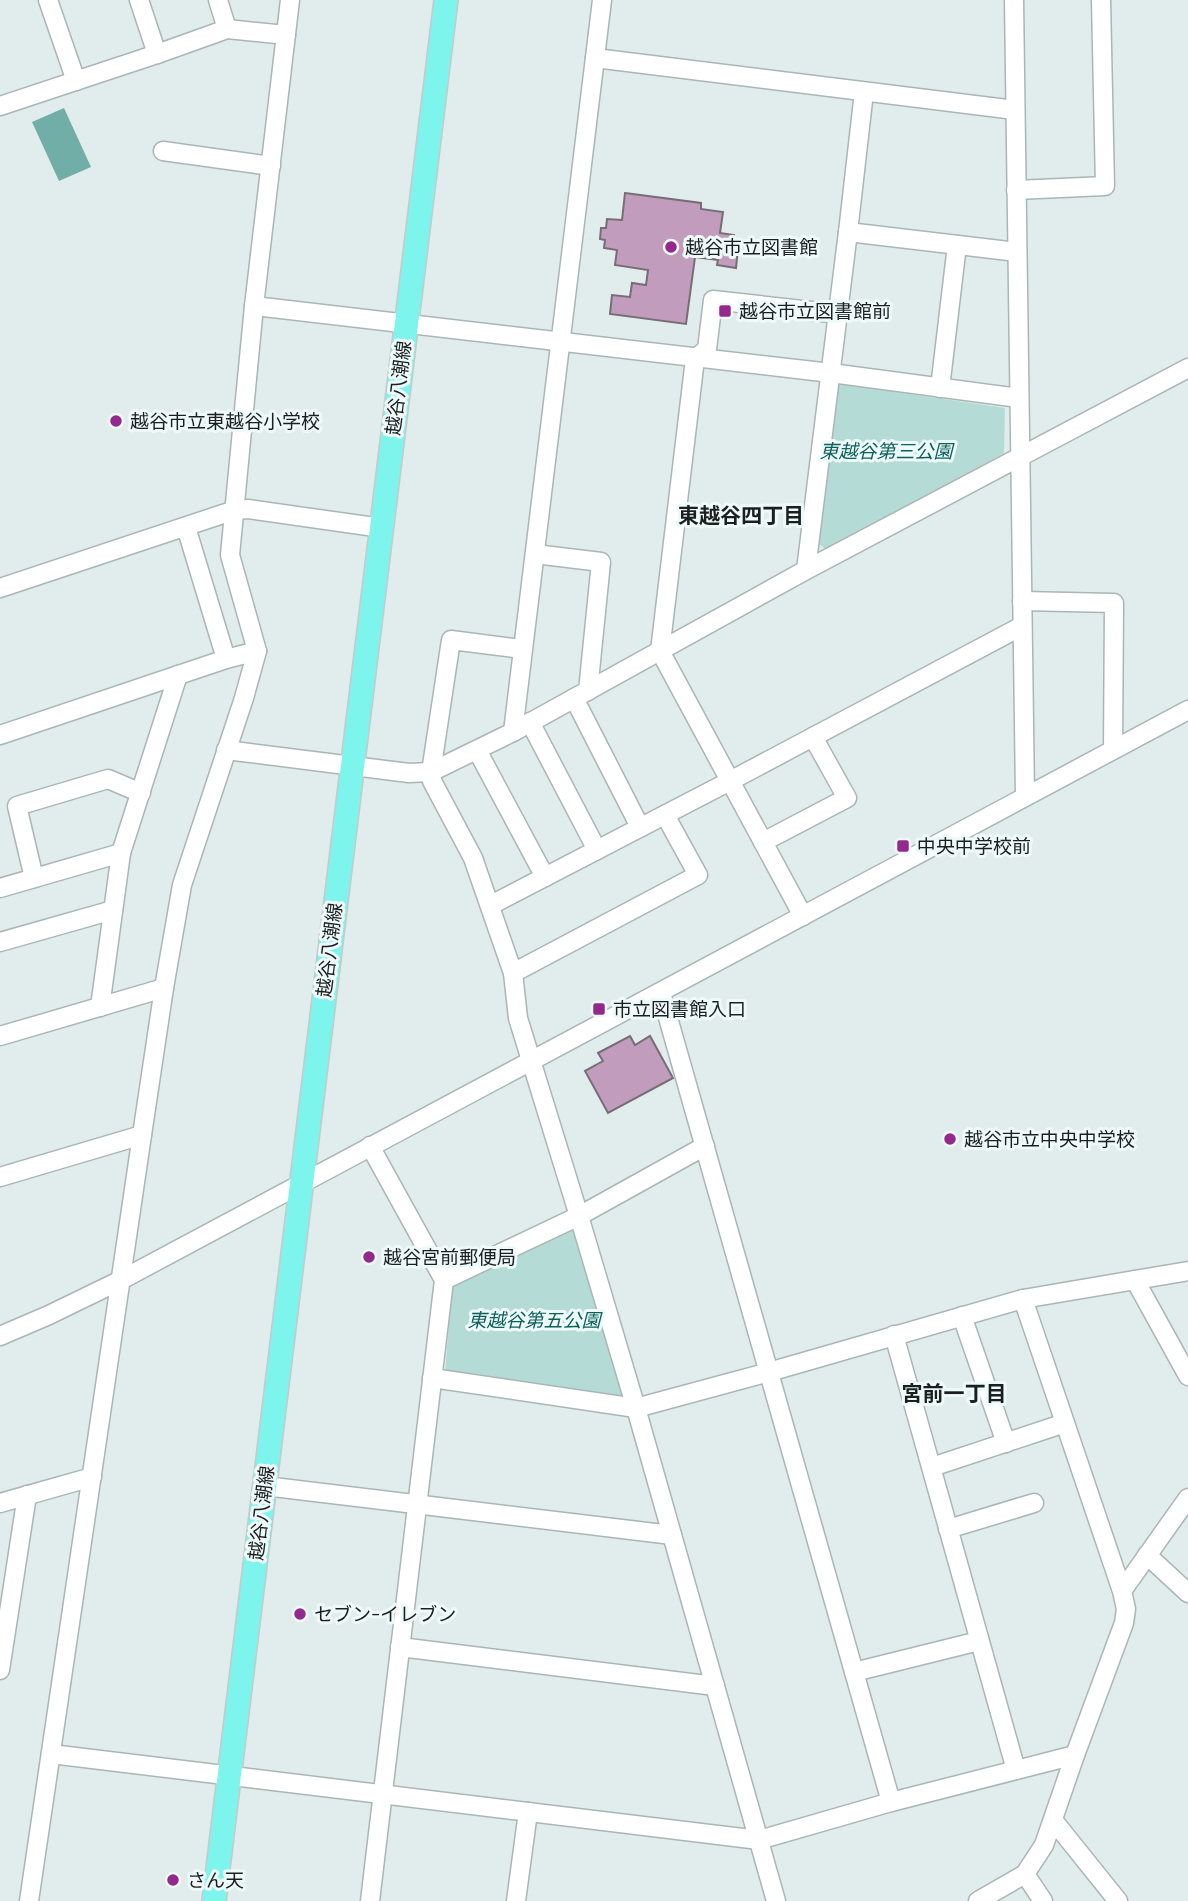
<svg xmlns="http://www.w3.org/2000/svg" width="1188" height="1901" font-family="Lora,'Noto Sans JP',serif">
<rect width="100%" height="100%" fill="#e0edec"/>
<g fill="#b5dbd7">
<polygon points="835,383 1005,408 1004,453 827,550 815,541"/>
<polygon points="575,1226 626,1401 445,1373 452,1286"/>
</g>
<polygon fill="#72aea8" points="64,108 91,167 59,181 32,122"/>
<g fill="#c29cbc" stroke="#766e74" stroke-width="2">
<polygon points="625,193 701,203 701,209 723,212 720,233 734,235 733,248 738,249 736,268 717,265 718,260 695,257 686,324 610,314 612,295 630,297 632,283 646,285 648,270 615,265 617,250 604,248 605,240 600,239 601,228 606,228 607,219 622,220"/>
<polygon points="630,1036 635,1045 650,1036 673,1078 608,1113 585,1071 603,1061 598,1053"/>
</g>
<g fill="none" stroke-linecap="round" stroke-linejoin="round">
<defs>
<g id="minor">
<polyline points="48,0 76,81"/>
<polyline points="139,0 157,54"/>
<polyline points="218,0 227,29"/>
<polyline points="1014,0 1025,796"/>
<polyline points="595,58 1015,110"/>
<polyline points="0,106 157,54 227,29 286,35"/>
<polyline points="163,151 271,166"/>
<polyline points="1016,190 1105,186 1101,0"/>
<polyline points="848,232 1017,252"/>
<polyline points="254,306 831,373 1019,398"/>
<polyline points="940,388 957,245"/>
<polyline points="186,527 226,659"/>
<polyline points="535,554 601,562 588,691"/>
<polyline points="806,570 848,232 864,92"/>
<polyline points="0,588 235,510 248,509 382,528"/>
<polyline points="1022,601 1114,603 1113,749"/>
<polyline points="522,649 451,640 431,772 432,781 473,858 513,973 518,1018 579,1216 636,1408 776,1901"/>
<polyline points="574,698 640,827"/>
<polyline points="530,722 597,850"/>
<polyline points="513,732 602,0"/>
<polyline points="0,735 226,659 257,651"/>
<polyline points="226,750 409,773 431,772 513,732 806,570 1188,368"/>
<polyline points="477,750 545,877"/>
<polyline points="763,842 847,798 813,737"/>
<polyline points="34,878 17,806 108,779 141,793"/>
<polyline points="0,888 121,853"/>
<polyline points="491,905 730,781 1022,626"/>
<polyline points="803,916 660,651 695,359 707,349 713,300 839,314"/>
<polyline points="0,942 113,910"/>
<polyline points="513,973 698,875 665,815"/>
<polyline points="661,993 891,1802"/>
<polyline points="100,1007 121,853 178,675"/>
<polyline points="0,1036 164,988"/>
<polyline points="0,1177 142,1135"/>
<polyline points="444,1280 579,1216 705,1146"/>
<polyline points="1135,1280 1188,1376"/>
<polyline points="1023,1299 1122,1591"/>
<polyline points="962,1316 1006,1443"/>
<polyline points="894,1335 1016,1770"/>
<polyline points="0,1336 49,1315 121,1280 1188,710"/>
<polyline points="432,1378 636,1408 769,1372 1023,1299 1188,1271"/>
<polyline points="932,1467 1065,1423"/>
<polyline points="265,1486 672,1535"/>
<polyline points="0,1503 92,1477"/>
<polyline points="948,1529 1034,1503"/>
<polyline points="1147,1555 1188,1593"/>
<polyline points="400,1647 715,1686"/>
<polyline points="0,1670 27,1495"/>
<polyline points="854,1672 979,1641"/>
<polyline points="51,1754 759,1840 891,1802 1075,1755"/>
<polyline points="1053,1820 1118,1901"/>
<polyline points="1025,1874 1043,1901"/>
<polyline points="29,1901 142,1135 164,988 182,885 244,698 257,651 230,555 254,306 290,0"/>
<polyline points="370,1901 444,1280 370,1146"/>
<polyline points="516,1901 528,1812"/>
<polyline points="978,1901 1025,1874 1044,1845 1075,1755 1124,1623 1126,1609 1122,1591 1188,1498"/>
</g>
<polyline id="major" points="214,1901 446,0"/>
</defs>
<use href="#minor" stroke="#aab6b5" stroke-width="21"/>
<use href="#major" stroke="#c8c9c9" stroke-width="26"/>
<use href="#minor" stroke="#fff" stroke-width="18"/>
<use href="#major" stroke="#7df4ec" stroke-width="23"/>
</g>
<g fill="#93298c" stroke="#eefaf9" stroke-width="2.5">
<circle cx="671" cy="247" r="7"/>
<rect x="718" y="304" width="14" height="14" rx="3.5"/>
<circle cx="116" cy="421" r="7"/>
<rect x="896" y="839" width="14" height="14" rx="3.5"/>
<rect x="592" y="1002" width="14" height="14" rx="3.5"/>
<circle cx="950" cy="1139" r="7"/>
<circle cx="369" cy="1257" r="7"/>
<circle cx="300" cy="1614" r="7"/>
<circle cx="173" cy="1880" r="7"/>
</g>
<g text-anchor="middle" stroke-width="6" stroke-linejoin="round" paint-order="stroke">
<g font-size="19" fill="#1b201f" stroke="#eefaf9" text-anchor="start">
<text x="685" y="254">越谷市立図書館</text>
<text x="739" y="318">越谷市立図書館前</text>
<text x="130" y="428">越谷市立東越谷小学校</text>
<text x="917" y="853">中央中学校前</text>
<text x="613" y="1016">市立図書館入口</text>
<text x="964" y="1146">越谷市立中央中学校</text>
<text x="383" y="1264">越谷宮前郵便局</text>
<text x="314" y="1621">セブン-イレブン</text>
<text x="187" y="1887">さん天</text>
</g>
<g font-size="19" fill="#1b201f" stroke="#eefaf9">
<text transform="translate(398 388) rotate(-83)" y="7">越谷八潮線</text>
<text transform="translate(329 950) rotate(-83)" y="7">越谷八潮線</text>
<text transform="translate(261 1513) rotate(-83)" y="7">越谷八潮線</text>
</g>
<g font-size="19" font-style="italic" fill="#0c615b" stroke="#eefaf9">
<text x="886" y="458">東越谷第三公園</text>
<text x="534" y="1327">東越谷第五公園</text>
</g>
<g font-size="21" font-weight="bold" fill="#1b201f" stroke="#eefaf9">
<text x="741" y="523">東越谷四丁目</text>
<text x="954" y="1401">宮前一丁目</text>
</g>
</g>
</svg>
